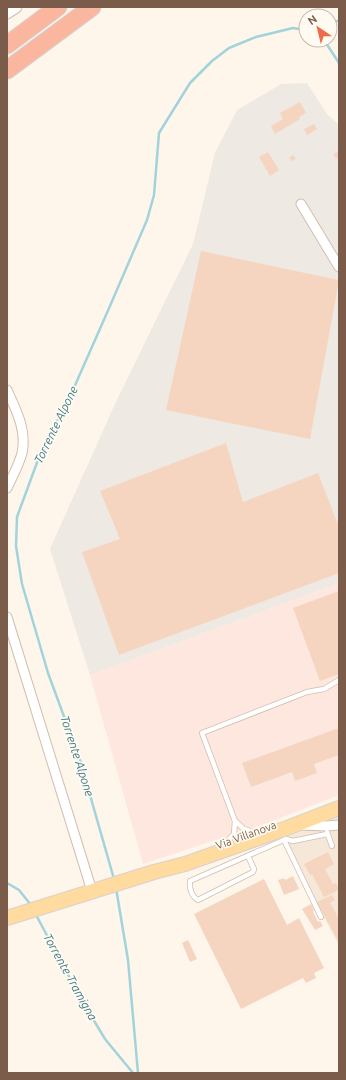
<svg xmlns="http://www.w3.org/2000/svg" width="346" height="1080" font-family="Ubuntu,sans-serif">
<rect width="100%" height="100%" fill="#fef6ea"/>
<polygon fill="#f6e8d8" points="339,815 339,945 281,840"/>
<polygon fill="#fee7de" points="339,583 339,795 270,822 143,864 90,675"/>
<polygon fill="#efe9e3" points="307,83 327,114 339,125 339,583 90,675 50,549 114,406 193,244 215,153 237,110 281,84"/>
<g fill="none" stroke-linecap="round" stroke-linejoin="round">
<g stroke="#a2d3dc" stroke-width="2.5">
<polyline points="332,24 339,20"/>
<polyline points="324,40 339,63"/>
<polyline points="114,879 80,760 48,673 22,584 16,546 17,517 42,449 69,399 110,306 147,220 154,195 159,133 190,83 212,61 229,48 256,37 293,28 306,30"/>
<polyline points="7,883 19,890 31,905"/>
<polyline points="116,888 128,960 138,1073"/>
<polyline points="35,913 81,999 105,1039 133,1073"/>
</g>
</g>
<g fill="#f5d5c0">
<polygon points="300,102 306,113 299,117 300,119 275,134 271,126 283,119 280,113"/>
<polygon points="314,124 317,129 307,135 304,129"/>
<polygon points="339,151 339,157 336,159 333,154"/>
<polygon points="268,152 279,170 270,176 259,157"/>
<polygon points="293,155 296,159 292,161 289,158"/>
<polygon points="201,251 339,280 310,439 166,410"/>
<polygon points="226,443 243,502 318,473 339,527 339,573 119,655 82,552 120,539 100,491"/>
<polygon points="339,591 339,674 320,681 293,608"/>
<polygon points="339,728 339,755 314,764 317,773 295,781 292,772 251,787 242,763"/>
<polygon points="328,852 334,864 325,869 333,884 336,883 339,890 324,897 312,874 310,875 304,864"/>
<polygon points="293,876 299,889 284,895 278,880 284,878 285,880"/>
<polygon points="264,879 287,925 299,918 324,968 314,973 316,978 306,983 303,978 241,1009 194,914"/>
<polygon points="332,895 335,900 330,903 339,919 339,943 317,902"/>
<polygon points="311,904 314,911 313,912 318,922 320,921 323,926 315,930 302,909"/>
<polygon points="188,940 197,959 190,962 182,943"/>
</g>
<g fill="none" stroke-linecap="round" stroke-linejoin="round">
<defs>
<g id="service">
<polyline points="235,821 244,829 253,832"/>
<polyline points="327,832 332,846"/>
<polyline points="284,840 321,917"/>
<polyline points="226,842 234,834 235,821 202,733 307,692 324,689 339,680"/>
<path d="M248 856 254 869 253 872 198 900C192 897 189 888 190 881L286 839 293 841 327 834"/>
</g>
<g id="minor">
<polyline points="301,204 339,267"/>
<path d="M7 390C16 410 27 430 22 453 19 465 12 477 7 488"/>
<polyline points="7,617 92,891"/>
<polyline points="301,825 327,826 339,825"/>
</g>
<polyline id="tertiary" points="7,13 16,7"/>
<polyline id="primary" points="7,918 154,872 185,864 287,828 339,808"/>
<g id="motorway">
<polyline points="7,45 58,7"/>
<polyline points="7,70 92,7"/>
</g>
</defs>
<use href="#service" stroke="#d2beae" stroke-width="6"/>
<use href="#minor" stroke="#d2beae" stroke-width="11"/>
<use href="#tertiary" stroke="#d2beae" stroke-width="13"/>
<use href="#primary" stroke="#dad1cd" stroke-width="16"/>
<use href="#motorway" stroke="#dad1cd" stroke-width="19"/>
<use href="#service" stroke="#fff" stroke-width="4.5"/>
<use href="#minor" stroke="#fff" stroke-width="9"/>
<use href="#tertiary" stroke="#fff" stroke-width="11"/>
<use href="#primary" stroke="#ffdba0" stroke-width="14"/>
<use href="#motorway" stroke="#fab69e" stroke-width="17"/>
</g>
<g text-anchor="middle" stroke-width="3.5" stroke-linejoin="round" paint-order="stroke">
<g font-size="11" fill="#7b5c4b" stroke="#fffaf2">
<text transform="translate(246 835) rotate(-20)" y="4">Via Villanova</text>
</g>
<g font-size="12" font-style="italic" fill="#3f7c88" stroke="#fffaf2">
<text transform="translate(56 425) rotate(-64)" y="4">Torrente Alpone</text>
<text transform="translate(77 756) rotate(72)" y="4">Torrente Alpone</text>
<text transform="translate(70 977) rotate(61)" y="4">Torrente Tramigna</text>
</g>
</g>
<rect width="346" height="1080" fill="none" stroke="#7b5c4b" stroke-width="16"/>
<g transform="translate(318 28) rotate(325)"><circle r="19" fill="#fffaf2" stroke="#cabbaf"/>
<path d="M0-3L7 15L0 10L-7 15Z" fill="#ed6d4a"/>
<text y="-6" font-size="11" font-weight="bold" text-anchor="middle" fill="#7b5c4b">N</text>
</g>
</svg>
